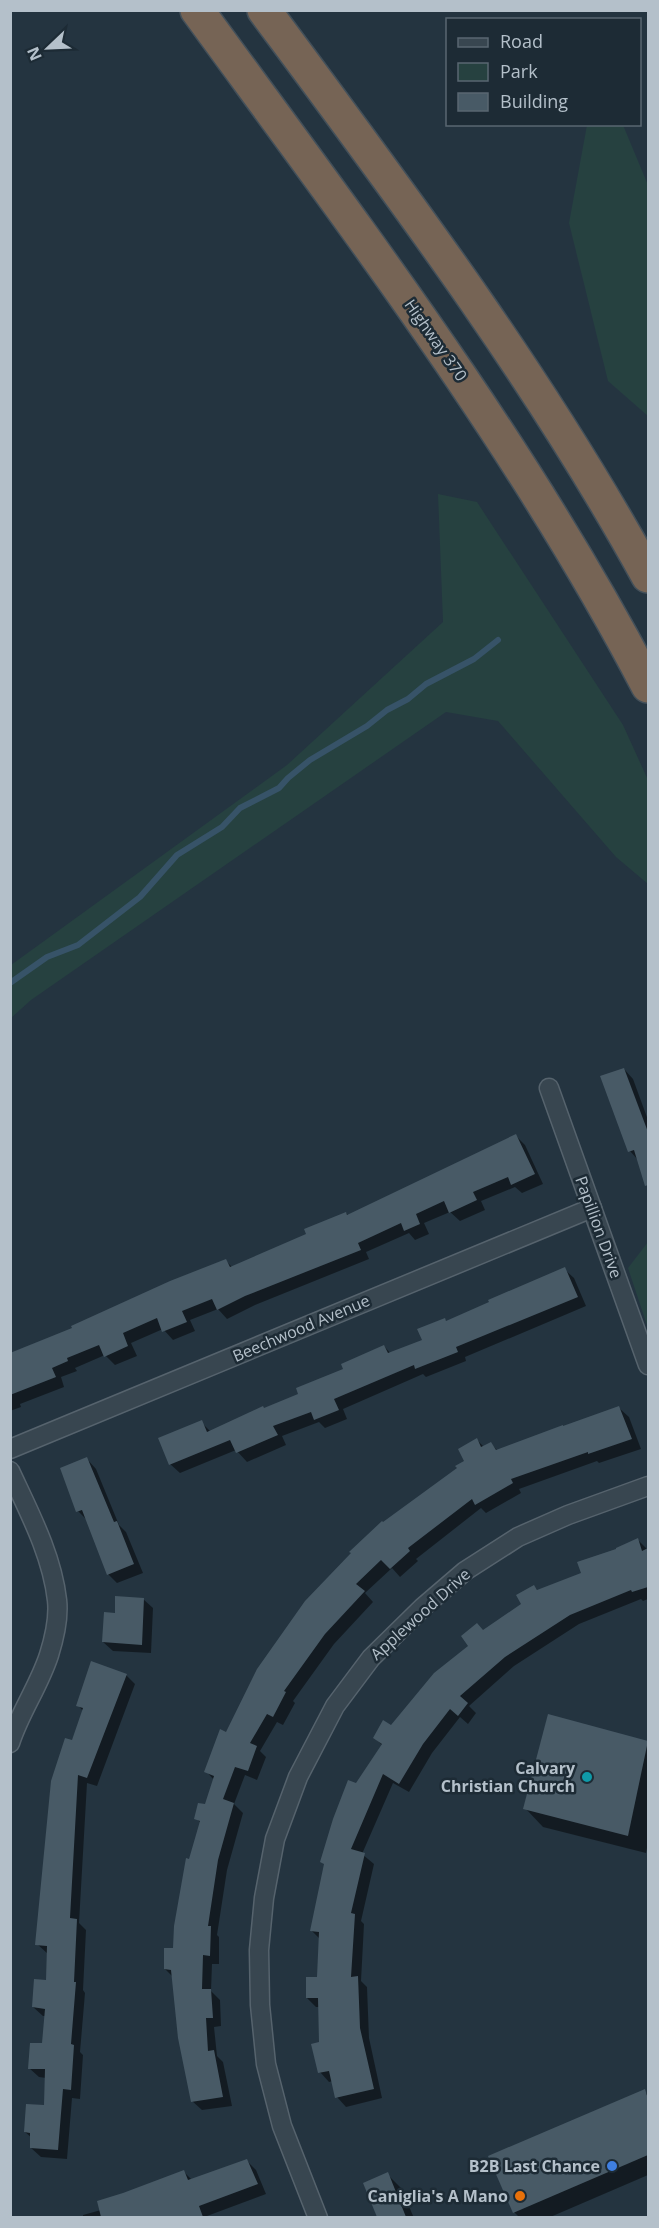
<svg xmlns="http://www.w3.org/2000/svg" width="659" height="2228" font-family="'Open Sans',sans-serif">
<rect width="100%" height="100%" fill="#243440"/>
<g fill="#264140">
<polygon points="587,125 623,125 648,185 648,416 608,381 569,223"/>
<polygon points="438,494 477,502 623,725 648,780 648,884 616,857 498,721 446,712 31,1000 11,1018 11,965 287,765 443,622"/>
<polygon points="648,1242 648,1328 628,1268"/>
</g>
<g fill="#0007">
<polygon points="624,1069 633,1079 648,1120 648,1182 645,1179 638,1160 630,1151"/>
<polygon points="516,1136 525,1145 543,1184 522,1193 515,1187 481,1201 485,1210 460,1221 450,1212 424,1223 429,1234 415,1240 409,1233 366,1252 369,1259 255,1305 227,1319 218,1309 190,1320 195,1331 173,1340 163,1329 131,1343 137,1356 115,1365 105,1355 75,1368 77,1371 61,1377 64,1387 20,1404 21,1407 10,1411 10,1354 74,1329 226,1261 232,1267 308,1235 346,1213 349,1216"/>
<polygon points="564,1269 574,1278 586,1306 465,1357 466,1361 426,1377 423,1374 343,1409 347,1419 325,1428 319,1422 282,1436 286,1445 247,1462 236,1450 180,1473 170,1464 201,1422 211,1432 265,1410 300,1395 384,1346 391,1354 424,1341 444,1319 447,1322"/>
<polygon points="619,1408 629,1417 641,1449 599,1463 597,1461 519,1489 521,1493 486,1513 481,1508 416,1559 418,1561 400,1577 392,1568 365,1593 373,1602 334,1644 293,1701 295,1703 283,1725 277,1722 260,1751 266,1757 257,1780 245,1775 234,1804 243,1813 227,1870 217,1935 219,1937 219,1964 212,1964 211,1991 220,2000 221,2026 214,2027 217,2056 223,2062 232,2106 202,2110 192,2101 173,1977 165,1969 174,1950 190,1860 201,1823 196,1818 206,1806 214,1780 206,1771 227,1734 258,1669 459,1469 465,1461 477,1440 484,1447 491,1444 498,1451"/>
<polygon points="87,1459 96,1469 119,1525 126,1532 143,1573 117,1583 108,1574 88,1521 78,1511"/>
<polygon points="638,1540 648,1550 648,1599 643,1601 641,1599 579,1624 514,1666 469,1706 476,1713 468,1724 460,1717 432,1753 409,1792 393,1783 362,1854 374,1864 361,1921 364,1924 361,1981 367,1987 369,2038 382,2098 346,2107 337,2097 333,2081 329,2082 320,2072 320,2007 316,2007 307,1998 318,1979 320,1939 311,1930 356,1785 383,1746 375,1738 391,1727 484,1632 523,1604 534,1586 538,1591 583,1574"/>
<polygon points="143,1599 153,1608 151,1653 113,1651 103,1642 116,1614"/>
<polygon points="126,1675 135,1684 97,1786 87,1783 79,1923 86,1930 83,1990 85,1993 80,2052 83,2055 80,2099 72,2098 67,2159 41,2157 31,2148 32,2138 25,2132 46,2106 46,2078 39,2077 29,2068 44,2045 46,2016 43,2016 33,2007 48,1981 48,1954 37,1944 73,1742 83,1711 78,1705"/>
<polygon points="549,1716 648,1743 648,1843 646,1853 543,1827 525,1808"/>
<polygon points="644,2091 648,2095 648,2175 548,2218 520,2218 514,2212"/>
<polygon points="247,2161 256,2170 266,2194 207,2216 208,2218 83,2218 83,2215 101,2210 184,2172 192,2180"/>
<polygon points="387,2174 401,2188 414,2218 379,2218 365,2184"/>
</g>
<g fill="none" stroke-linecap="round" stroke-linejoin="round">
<polyline stroke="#375368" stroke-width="6" points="10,983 47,957 78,945 140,897 177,855 222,827 240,808 279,788 288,778 310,760 367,726 387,710 408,699 426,684 474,659 498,640"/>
</g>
<g fill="#485a66">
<polygon points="624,1068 648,1132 648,1185 645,1186 634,1150 628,1152 600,1076"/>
<polygon points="516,1134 535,1174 511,1185 508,1177 473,1192 477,1200 449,1213 444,1201 416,1214 420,1224 404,1231 401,1223 358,1243 361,1250 245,1296 217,1310 212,1299 182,1311 187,1322 162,1332 157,1318 123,1333 128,1346 104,1357 99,1345 67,1358 68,1361 52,1368 56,1377 10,1395 10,1353 72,1328 71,1326 170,1281 226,1259 230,1267 306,1234 304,1229 346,1212 347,1215"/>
<polygon points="565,1267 578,1297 456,1347 458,1352 415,1369 414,1365 334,1399 339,1410 314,1420 311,1412 273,1426 278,1435 236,1453 230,1440 169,1465 158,1438 202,1420 207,1432 263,1406 264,1408 298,1394 296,1388 343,1369 341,1364 384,1345 388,1353 422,1340 417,1329 445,1318 446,1321 489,1302 488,1300"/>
<polygon points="619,1406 632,1439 588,1454 588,1452 511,1479 513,1483 475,1505 472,1499 408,1548 410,1551 390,1569 381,1560 356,1584 365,1591 325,1634 284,1691 286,1692 273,1717 267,1714 250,1743 257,1746 248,1771 235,1767 223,1799 234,1803 218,1860 208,1926 211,1926 210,1956 203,1955 202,1989 211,1989 213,2018 206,2018 208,2051 214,2050 223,2097 191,2102 178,2038 171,1970 164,1969 164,1948 173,1948 174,1926 186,1858 189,1859 200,1821 194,1819 198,1803 205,1804 214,1776 204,1772 220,1729 226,1732 257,1669 305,1601 351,1553 349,1552 382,1521 383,1522 457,1468 455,1466 464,1461 458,1449 477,1438 481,1447 491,1442 496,1450 563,1425 563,1426"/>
<polygon points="87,1457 114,1522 117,1521 134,1564 107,1575 82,1510 76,1512 60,1468"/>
<polygon points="638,1538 642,1551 648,1548 648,1587 632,1592 631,1590 570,1615 505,1657 460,1696 468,1703 458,1716 450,1709 423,1744 399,1784 383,1774 351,1849 365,1853 351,1913 355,1914 351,1977 358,1976 360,2028 374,2089 335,2098 329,2071 318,2073 311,2044 319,2042 318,1998 306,1998 306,1977 317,1977 319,1932 310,1931 324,1864 320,1862 333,1819 348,1780 356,1783 382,1744 373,1738 383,1720 391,1725 434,1673 468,1646 461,1636 477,1623 483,1630 521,1604 516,1595 534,1585 537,1590 581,1573 577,1562 616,1549 616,1548"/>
<polygon points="115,1596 144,1598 142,1645 102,1642 104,1612 115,1613"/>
<polygon points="91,1661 127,1674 87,1778 78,1775 70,1918 77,1919 74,1982 76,1982 71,2044 74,2045 71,2090 63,2089 58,2150 30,2148 30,2133 24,2132 26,2104 44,2105 45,2069 28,2069 30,2043 42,2043 45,2009 32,2007 34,1979 46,1980 47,1946 35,1945 51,1781 65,1738 72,1740 83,1708 76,1706"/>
<polygon points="548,1714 648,1741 628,1836 523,1809"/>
<polygon points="645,2089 648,2099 648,2155 513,2213 488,2156"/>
<polygon points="247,2159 258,2184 199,2206 203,2217 101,2217 97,2201 123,2193 184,2170 188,2180"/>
<polygon points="388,2172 406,2217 377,2217 363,2183"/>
</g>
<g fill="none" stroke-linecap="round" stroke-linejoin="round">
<defs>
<g id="street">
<polyline points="549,1088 648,1365"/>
<polyline points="10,1449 592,1208"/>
<path d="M10 1471C29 1512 52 1555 57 1600 59 1617 54 1639 49 1655 39 1686 20 1712 10 1743"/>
<polyline points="318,2218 282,2126 266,2064 260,2005 259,1950 264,1898 275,1839 298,1777 335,1706 371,1658 423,1607 465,1571 518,1537 568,1515 648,1486"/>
</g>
<g id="highway">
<path d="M197 10C357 229 522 445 648 686"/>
<path d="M264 10C400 193 538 376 648 576"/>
</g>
</defs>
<use href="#street" stroke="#56636d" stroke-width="21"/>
<use href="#highway" stroke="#43505a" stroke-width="36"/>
<use href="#street" stroke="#384650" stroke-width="18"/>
<use href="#highway" stroke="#766455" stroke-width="33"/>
</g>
<circle fill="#0f9aa8" stroke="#1d2b35" stroke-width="2" cx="587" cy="1777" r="6"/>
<circle fill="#3f7fe0" stroke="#1d2b35" stroke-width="2" cx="612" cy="2166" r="6"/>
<circle fill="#e8710a" stroke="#1d2b35" stroke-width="2" cx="520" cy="2196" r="6"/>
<g text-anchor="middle" stroke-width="5" stroke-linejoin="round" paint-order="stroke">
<g font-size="16" fill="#b4c0ca" stroke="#1d2b35">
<text transform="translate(436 340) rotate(55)" y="6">Highway 370</text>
<text transform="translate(599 1227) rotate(70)" y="6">Papillion Drive</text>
<text transform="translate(301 1328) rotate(-23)" y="6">Beechwood Avenue</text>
<text transform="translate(420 1614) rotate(-42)" y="6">Applewood Drive</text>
</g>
<g font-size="16" font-weight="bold" fill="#b4c0ca" stroke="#1d2b35" text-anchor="end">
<text x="575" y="1774">Calvary<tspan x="575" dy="18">Christian Church</tspan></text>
<text x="600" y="2172">B2B Last Chance</text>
<text x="508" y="2202">Caniglia's A Mano</text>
</g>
</g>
<rect width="659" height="2228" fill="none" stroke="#b4c0ca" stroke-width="24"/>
<rect x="446" y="18" width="195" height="108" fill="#1d2b35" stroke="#596771" stroke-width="1.5"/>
<rect x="458" y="38" width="30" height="9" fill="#384650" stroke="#596771" stroke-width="1.5"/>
<text x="500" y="48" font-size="18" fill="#b4c0ca">Road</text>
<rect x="458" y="63" width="30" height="18" fill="#264140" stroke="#596771" stroke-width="1.5"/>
<text x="500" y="78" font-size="18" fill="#b4c0ca">Park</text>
<rect x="458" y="93" width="30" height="18" fill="#485a66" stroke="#596771" stroke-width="1.5"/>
<text x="500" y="108" font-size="18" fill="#b4c0ca">Building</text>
<g transform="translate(48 48) rotate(247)" stroke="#1d2b35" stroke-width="4.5" paint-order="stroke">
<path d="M0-4.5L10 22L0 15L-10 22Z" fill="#b4c0ca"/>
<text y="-9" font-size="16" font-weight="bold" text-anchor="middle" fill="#b4c0ca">N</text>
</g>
</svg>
